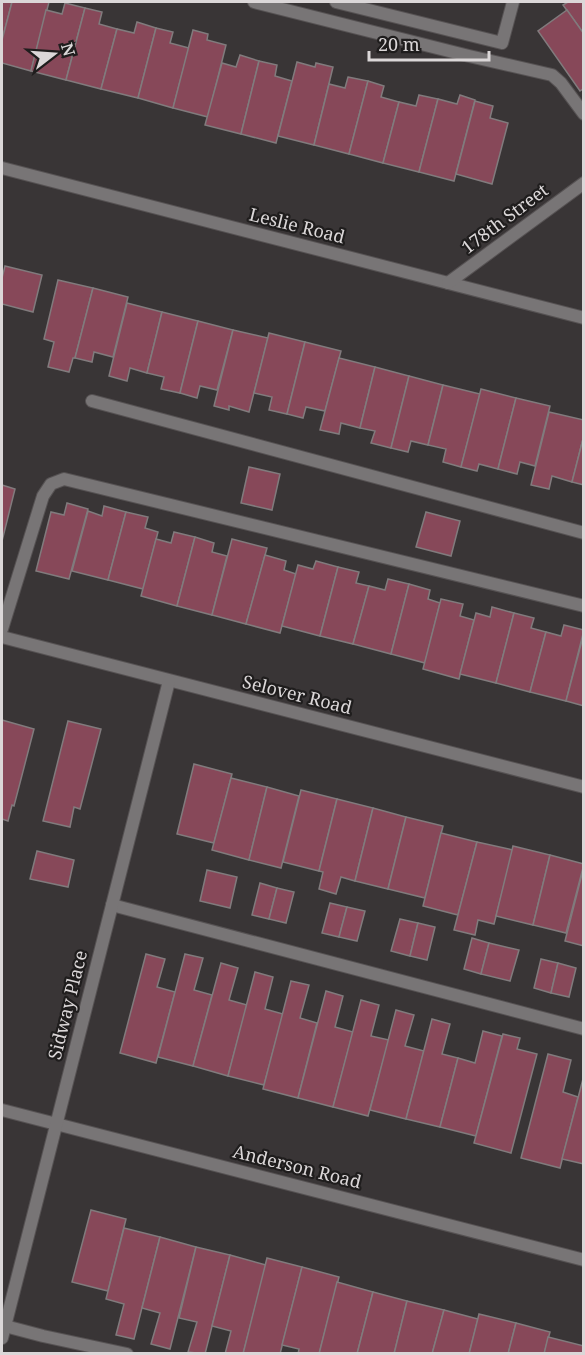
<svg xmlns="http://www.w3.org/2000/svg" width="585" height="1355" font-family="'Noto Serif',serif">
<rect width="100%" height="100%" fill="#393536"/>
<g fill="#874859" stroke="#817b7d" stroke-width="1.5">
<polygon points="2,2 12,2 2,40"/>
<polygon points="12,2 49,2 31,71 2,63 2,40"/>
<polygon points="568,2 584,2 584,34 563,5"/>
<polygon points="65,3 85,8 66,80 31,71 46,10 62,14"/>
<polygon points="85,8 102,12 99,24 117,29 101,89 66,80"/>
<polygon points="567,10 584,34 584,88 580,91 538,31"/>
<polygon points="137,22 156,28 138,98 101,89 117,29 134,33"/>
<polygon points="156,28 173,32 170,43 189,48 173,108 138,98"/>
<polygon points="193,30 208,34 207,40 226,45 208,117 173,108"/>
<polygon points="240,55 259,61 241,134 205,125 222,63 236,67"/>
<polygon points="259,61 277,65 275,76 292,81 276,143 241,134"/>
<polygon points="297,62 315,67 316,63 333,67 314,145 278,136"/>
<polygon points="348,77 368,81 349,154 314,145 329,84 345,88"/>
<polygon points="368,81 384,86 381,97 399,102 383,163 349,154"/>
<polygon points="419,95 438,99 419,172 383,163 399,102 416,106"/>
<polygon points="460,95 475,100 454,181 419,172 438,99 457,104"/>
<polygon points="475,101 493,106 490,118 508,123 492,184 456,174"/>
<polygon points="5,266 42,275 33,312 2,304 2,278"/>
<polygon points="58,280 93,288 75,358 73,358 69,372 48,367 54,342 44,339"/>
<polygon points="93,288 128,297 113,357 94,352 92,362 75,358"/>
<polygon points="127,303 162,312 147,373 130,368 127,381 109,376"/>
<polygon points="162,312 198,321 180,393 161,389 164,377 147,373"/>
<polygon points="198,321 233,330 217,390 200,386 197,398 180,393"/>
<polygon points="233,330 268,338 249,412 229,406 229,410 214,406"/>
<polygon points="269,333 305,342 287,414 269,410 272,397 254,393"/>
<polygon points="305,342 341,351 325,411 306,407 303,418 287,414"/>
<polygon points="339,358 375,367 360,428 341,423 339,434 320,430"/>
<polygon points="375,367 409,376 391,448 371,443 375,431 360,428"/>
<polygon points="409,376 443,385 428,445 411,441 408,452 391,448"/>
<polygon points="443,385 480,394 461,467 443,462 446,449 428,445"/>
<polygon points="481,389 516,398 498,469 479,464 477,471 461,467"/>
<polygon points="516,398 550,406 535,466 520,462 517,474 498,469"/>
<polygon points="549,412 584,420 584,435 572,482 552,476 549,489 531,485"/>
<polygon points="584,435 584,485 572,482"/>
<polygon points="249,467 280,474 272,510 241,503"/>
<polygon points="2,485 15,489 2,541"/>
<polygon points="67,503 88,509 69,579 36,571 51,512 64,515"/>
<polygon points="104,506 126,512 108,580 72,571 88,511 102,516"/>
<polygon points="126,512 148,517 145,528 158,532 143,589 108,580"/>
<polygon points="426,512 460,521 451,556 416,547"/>
<polygon points="174,532 195,537 177,606 141,596 156,539 171,543"/>
<polygon points="195,537 214,543 212,552 227,556 212,615 177,606"/>
<polygon points="232,539 267,548 246,624 212,615"/>
<polygon points="265,555 286,561 284,570 296,574 280,633 246,624"/>
<polygon points="316,561 338,567 320,636 282,626 298,565 313,569"/>
<polygon points="338,567 359,572 356,583 369,586 353,644 320,636"/>
<polygon points="388,579 409,584 391,654 353,644 369,586 385,590"/>
<polygon points="409,584 430,590 428,599 440,603 425,663 391,654"/>
<polygon points="441,599 463,604 460,616 474,620 459,679 423,669"/>
<polygon points="492,607 514,613 496,683 460,674 476,613 490,617"/>
<polygon points="514,613 534,618 531,628 546,632 530,692 496,683"/>
<polygon points="564,625 584,630 566,701 530,692 546,632 561,636"/>
<polygon points="584,633 584,706 566,701"/>
<polygon points="2,720 34,729 14,806 12,805 8,821 2,819"/>
<polygon points="68,721 101,729 80,809 74,807 70,827 43,821"/>
<polygon points="194,764 232,774 214,843 177,834"/>
<polygon points="231,778 267,787 249,860 212,850"/>
<polygon points="267,787 299,796 281,868 249,860"/>
<polygon points="301,790 337,799 319,871 283,862"/>
<polygon points="337,799 373,808 355,881 341,877 336,894 319,889 323,872 319,871"/>
<polygon points="373,808 406,817 388,889 355,881"/>
<polygon points="406,817 443,826 425,898 388,889"/>
<polygon points="441,833 477,842 458,915 423,906"/>
<polygon points="477,842 513,850 494,924 478,920 475,935 454,930"/>
<polygon points="513,846 550,855 533,925 496,916"/>
<polygon points="37,851 74,860 68,887 30,879"/>
<polygon points="550,855 584,864 566,933 533,925"/>
<polygon points="207,870 237,877 230,908 200,901"/>
<polygon points="583,870 584,870 584,946 565,941"/>
<polygon points="260,883 277,888 269,919 252,915"/>
<polygon points="277,888 294,892 286,923 269,919"/>
<polygon points="330,903 347,907 339,937 322,933"/>
<polygon points="347,907 365,911 357,941 339,937"/>
<polygon points="400,919 418,923 410,956 391,951"/>
<polygon points="418,923 435,927 427,960 410,956"/>
<polygon points="472,938 489,943 481,974 464,969"/>
<polygon points="489,943 519,950 510,981 481,974"/>
<polygon points="146,954 165,959 157,987 175,992 156,1063 120,1053"/>
<polygon points="185,954 203,958 194,990 212,995 193,1066 158,1057"/>
<polygon points="541,959 558,963 551,993 534,988"/>
<polygon points="221,963 238,968 229,1000 247,1005 228,1076 193,1066"/>
<polygon points="558,963 576,968 569,997 551,993"/>
<polygon points="255,972 273,977 265,1009 283,1014 264,1085 228,1076"/>
<polygon points="291,981 309,985 300,1018 317,1023 298,1098 263,1089"/>
<polygon points="326,991 343,996 335,1027 353,1032 333,1107 298,1098"/>
<polygon points="361,1000 379,1005 371,1036 389,1040 368,1116 333,1107"/>
<polygon points="396,1010 414,1015 405,1046 424,1051 406,1119 370,1110"/>
<polygon points="432,1019 450,1024 442,1054 458,1058 440,1127 406,1119"/>
<polygon points="483,1031 502,1036 476,1136 440,1127 458,1058 475,1063"/>
<polygon points="503,1034 520,1038 517,1049 537,1054 511,1153 474,1143"/>
<polygon points="548,1054 571,1060 563,1092 578,1097 560,1168 521,1158"/>
<polygon points="584,1075 584,1164 562,1159"/>
<polygon points="91,1210 126,1219 108,1291 72,1282"/>
<polygon points="124,1228 160,1237 134,1339 116,1335 124,1304 106,1299"/>
<polygon points="160,1237 196,1247 170,1349 151,1344 160,1313 142,1308"/>
<polygon points="196,1247 230,1255 205,1354 188,1352 197,1322 179,1318"/>
<polygon points="230,1255 266,1265 243,1354 225,1354 231,1331 212,1326"/>
<polygon points="267,1258 302,1267 280,1354 243,1354"/>
<polygon points="302,1267 339,1277 319,1354 298,1354 299,1349 282,1345"/>
<polygon points="337,1282 373,1292 357,1354 319,1354"/>
<polygon points="373,1292 407,1301 394,1354 357,1354"/>
<polygon points="407,1301 444,1310 432,1354 394,1354"/>
<polygon points="444,1310 478,1319 469,1354 432,1354"/>
<polygon points="479,1314 516,1323 508,1354 469,1354"/>
<polygon points="516,1323 550,1332 544,1354 508,1354"/>
<polygon points="548,1337 584,1346 583,1354 544,1354"/>
</g>
<g fill="none" stroke-linecap="round" stroke-linejoin="round">
<defs>
<g id="lane">
<polyline points="254,2 469,56 552,75 561,83 584,114"/>
<polyline points="336,2 502,43 513,2"/>
<polyline points="92,401 584,533"/>
<polyline points="2,629 43,496 51,484 64,479 584,606"/>
<polyline points="112,905 584,1029"/>
<polyline points="5,1326 43,1336 127,1354"/>
</g>
<g id="street">
<polyline points="2,168 584,318"/>
<polyline points="448,283 584,183"/>
<polyline points="2,637 584,787"/>
<polyline points="2,1110 584,1260"/>
<polyline points="2,1338 169,681"/>
</g>
</defs>
<use href="#lane" stroke="#565253" stroke-width="14"/>
<use href="#street" stroke="#565253" stroke-width="14"/>
<use href="#lane" stroke="#787576" stroke-width="12"/>
<use href="#street" stroke="#787576" stroke-width="12"/>
</g>
<g text-anchor="middle" stroke-width="4.5" stroke-linejoin="round" paint-order="stroke">
<g font-size="18" fill="#dbd7d8" stroke="#1f1d1d">
<text transform="translate(505 219) rotate(-37)" y="6">178th Street</text>
<text transform="translate(297 226) rotate(14)" y="6">Leslie Road</text>
<text transform="translate(297 695) rotate(14)" y="6">Selover Road</text>
<text transform="translate(68 1005) rotate(-76)" y="6">Sidway Place</text>
<text transform="translate(297 1167) rotate(14)" y="6">Anderson Road</text>
</g>
</g>
<rect width="585" height="1355" fill="none" stroke="#dbd7d8" stroke-width="6"/>
<g transform="translate(54 54) rotate(73)" stroke="#1f1d1d" stroke-width="4.5" paint-order="stroke">
<path d="M0-4.5L10 22L0 15L-10 22Z" fill="#dbd7d8"/>
<text y="-9" font-size="16" font-weight="bold" text-anchor="middle" fill="#dbd7d8">N</text>
</g>
<path d="M369 51v9h120v-9" fill="none" stroke="#dbd7d8" stroke-width="3"/>
<text x="378" y="51" font-size="18" fill="#dbd7d8" stroke="#1f1d1d" stroke-width="4.5" paint-order="stroke">20 m</text>
</svg>
